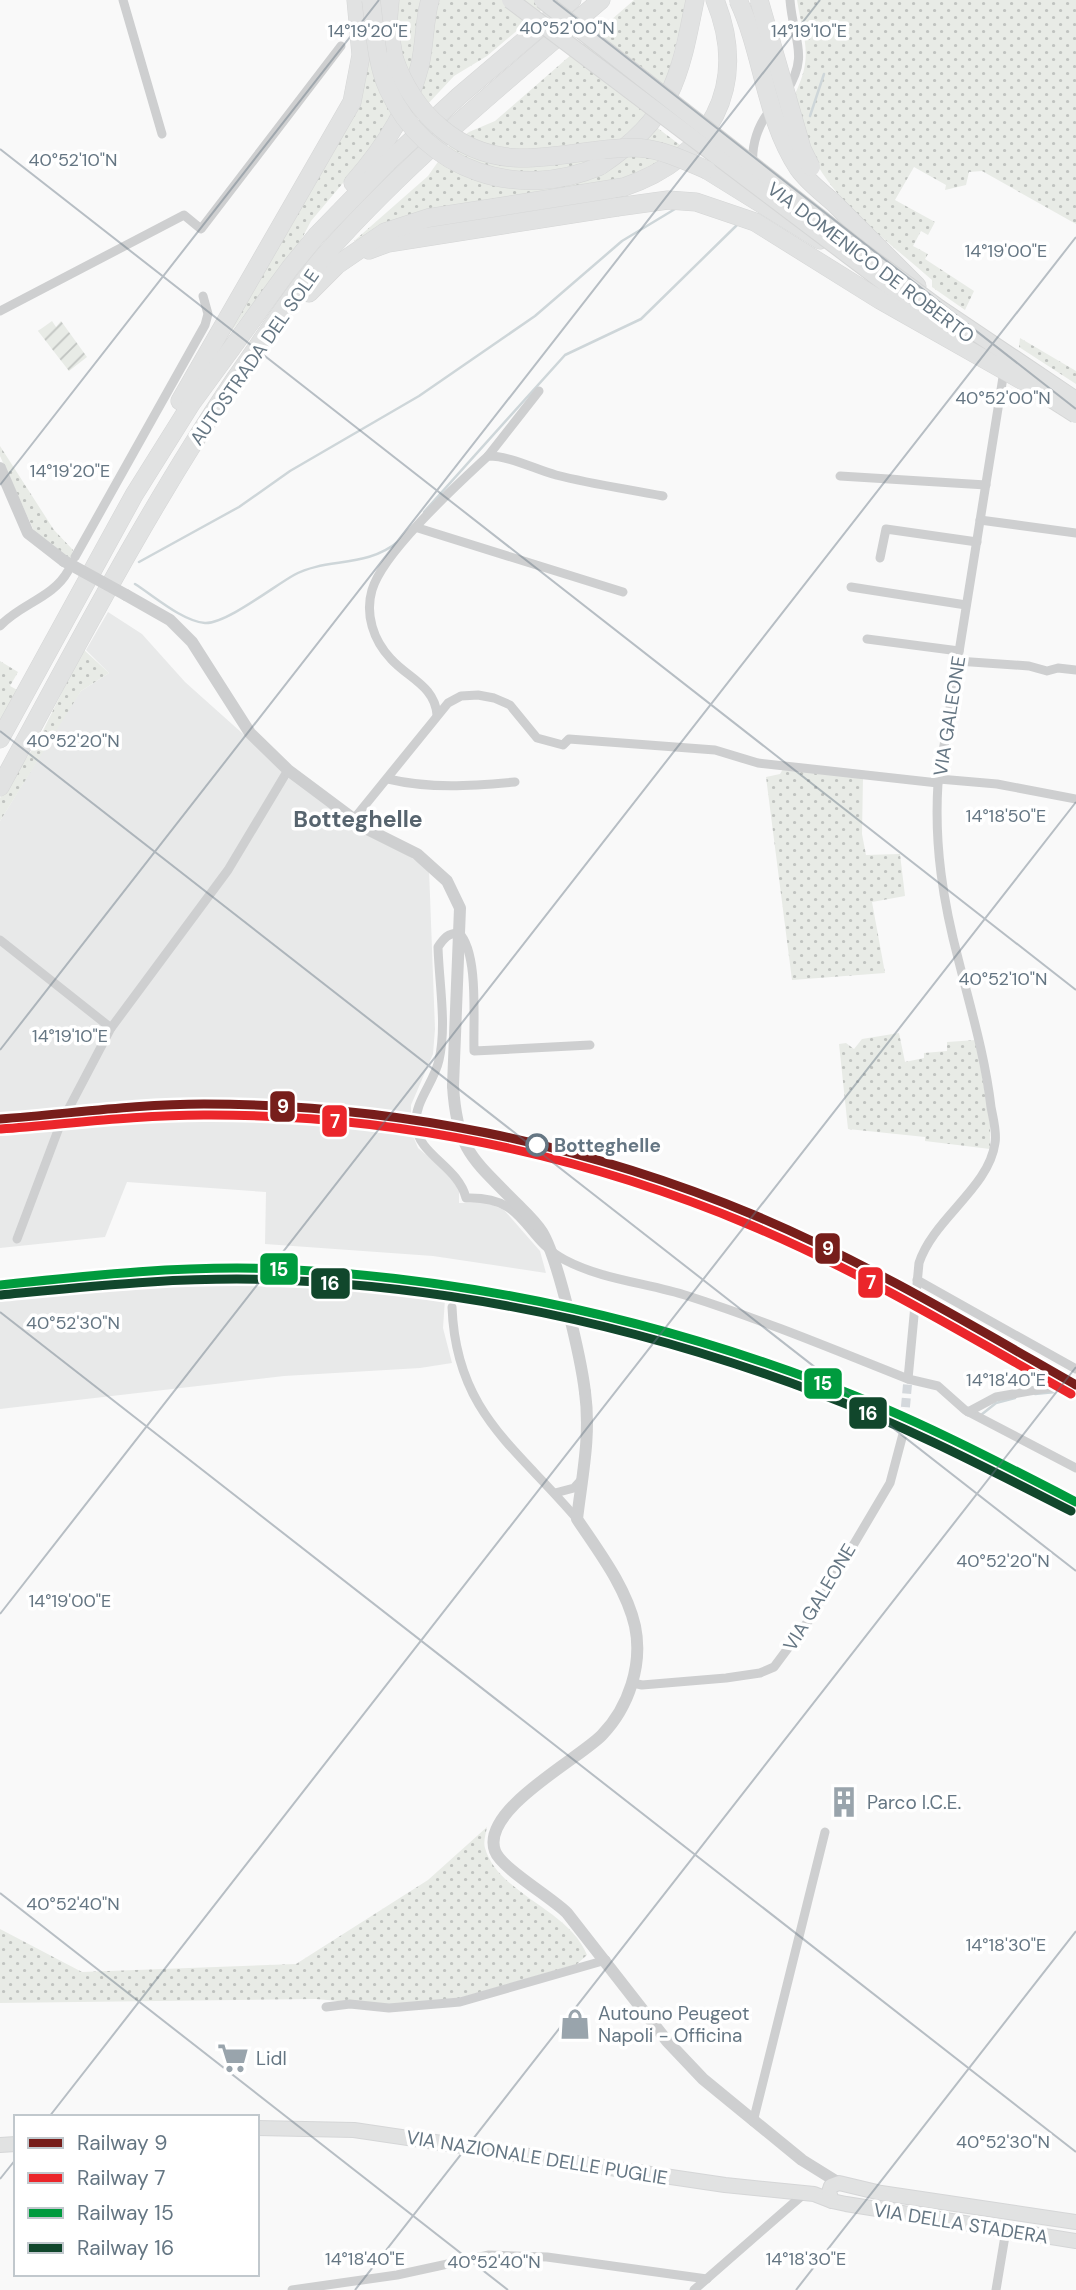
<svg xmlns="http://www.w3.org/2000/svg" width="1076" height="2290" font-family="'DM Sans',sans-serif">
<defs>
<pattern id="grass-dots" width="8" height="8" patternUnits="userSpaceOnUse" patternTransform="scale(1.75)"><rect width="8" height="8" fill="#e8ebe6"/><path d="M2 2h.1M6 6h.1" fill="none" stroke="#c0c3c0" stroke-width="1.8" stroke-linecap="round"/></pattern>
<pattern id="garden-furrows" width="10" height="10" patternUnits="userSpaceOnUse" patternTransform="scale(1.75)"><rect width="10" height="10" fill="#e8ebe6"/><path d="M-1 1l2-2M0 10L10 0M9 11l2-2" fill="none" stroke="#c0c3c0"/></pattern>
</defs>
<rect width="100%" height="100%" fill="#f9f9f9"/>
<g fill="#e8e9e9">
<polygon points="108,612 142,634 185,682 308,792 429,869 435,1029 433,1054 411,1105 411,1131 418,1148 449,1174 459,1190 459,1203 488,1203 504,1210 540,1251 546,1273 433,1256 265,1244 266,1192 127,1182 105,1237 0,1248 0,821 73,702 81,691 109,673 86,650"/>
<polygon points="218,1283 376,1289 445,1299 443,1328 452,1363 420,1368 284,1376 0,1409 0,1301 84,1290"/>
</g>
<g fill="url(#grass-dots)">
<polygon points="361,0 423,0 411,70 392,116 375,145 311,221 299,244 223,342 356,107"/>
<polygon points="435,0 553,0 487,56 454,76 397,137"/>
<polygon points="634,0 687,0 667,80 647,120 684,148 644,174 354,241 428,176 449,146 469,132 495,121"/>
<path d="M797 0H1076V224L982 171 969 172 966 185 945 190 946 185 914 167 895 200 935 222 928 235 921 231 913 246 928 254 925 259 974 291 965 310 932 287V280C888 241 834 204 809 149 802 133 799 113 794 96 814 55 804 43 797 0Z"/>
<polygon points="1020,338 1076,371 1076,384 1019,347"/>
<polygon points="0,446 54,530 73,550 70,559 35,533 0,456"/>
<polygon points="83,649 109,673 81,691 0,821 0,798 39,739"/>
<polygon points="0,661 18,672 10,686 19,691 0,726"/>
<polygon points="783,769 863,777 862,834 866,855 900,854 905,896 872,902 885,973 792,980 766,777 780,774"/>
<polygon points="899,1033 905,1062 924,1058 924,1053 947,1051 947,1042 976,1040 990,1123 990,1149 925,1141 925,1137 848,1129 839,1044 846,1043 854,1049 862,1039"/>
<path d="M487 1827C486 1833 483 1842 485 1848 498 1894 569 1909 587 1955L577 1964 456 1999 383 2005 316 1999 0 2003V1929L82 1972 296 1964 428 1880Z"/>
</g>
<polygon fill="url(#garden-furrows)" points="52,321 56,327 61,321 87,357 69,371 38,331"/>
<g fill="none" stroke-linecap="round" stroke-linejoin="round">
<g stroke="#ced6d9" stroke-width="2.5">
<polyline points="810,116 824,74"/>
<polyline points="424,512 565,355 641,319 737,225"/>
<polyline points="139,562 239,507 290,471 419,396 535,316 622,241 675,209"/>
<path d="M135 584C154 596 182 621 205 623 226 624 274 586 294 575 327 557 365 569 399 541"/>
<polyline points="1035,1394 1076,1390"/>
<polyline points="981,1415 996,1403 1015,1398"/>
</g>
<polyline stroke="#d4d8dc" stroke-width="9" stroke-dasharray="9 4.5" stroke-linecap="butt" points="903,1434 908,1379"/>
<defs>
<g id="primary">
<polyline points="257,2128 354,2130 725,2185 814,2194 832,2201"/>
<polyline points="0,2145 16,2144"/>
<polyline points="1076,2222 881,2193 839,2183 831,2186 829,2192 832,2201 846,2204 1076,2241"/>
</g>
<g id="motorway">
<polyline points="390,0 388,22 394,58"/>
<path d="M600 166C672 117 679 81 695 0"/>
<polyline points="707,170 820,240"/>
<path d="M353 183C383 149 409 110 420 65 425 43 424 21 430 0"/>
<polyline points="833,202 917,286"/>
<polyline points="369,250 388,243 617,207"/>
<path d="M309 293 337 265 385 232 428 218 624 187C710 158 750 86 715 0"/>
<polyline points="180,401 352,102 361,55 356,0"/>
<polyline points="0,739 134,495 191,404 290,268 317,235 387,163 459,96 572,0"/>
<path d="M0 787C75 649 147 510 235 379 266 335 296 287 332 247 414 156 509 79 601 0"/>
</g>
</defs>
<use href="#primary" stroke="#d5d6d7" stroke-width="16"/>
<use href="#motorway" stroke="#d5d6d6" stroke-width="19"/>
<g stroke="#cecfd0" stroke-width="9">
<polyline points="123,0 162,134"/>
<path d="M786 92C810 55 793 40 790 0"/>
<path d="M753 166C751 145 758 124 772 108"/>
<polyline points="0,311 184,215 201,229 341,46"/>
<polyline points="946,321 992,353"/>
<polyline points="488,456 539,391"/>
<polyline points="840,476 986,485"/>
<polyline points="980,520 1076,533"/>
<polyline points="418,528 623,592"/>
<polyline points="75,557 205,325 208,314 203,296"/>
<polyline points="880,558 886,529 977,542"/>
<polyline points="851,587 966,605"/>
<path d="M0 626C20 604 53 598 68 571"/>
<polyline points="867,639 959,651"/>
<polyline points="957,661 1029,666 1047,671 1058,668 1076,670"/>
<path d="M437 715C435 686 408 678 391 659 373 640 365 614 372 590 383 552 458 484 488 456 511 456 534 469 556 475 591 484 627 489 663 496"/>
<path d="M388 779C430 789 472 786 515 782"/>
<polyline points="939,779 997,784 1076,799"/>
<polyline points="353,820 448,703 461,696 478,695 494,698 510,705 537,738 563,745 569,739 715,750 758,763 938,783"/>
<polyline points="0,940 111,1028 228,870 288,770"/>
<path d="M590 1045 474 1051C473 1021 479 953 459 933 448 933 444 938 438 947 439 983 447 1025 439 1060 434 1083 414 1102 416 1125 418 1155 458 1166 466 1198 528 1196 521 1237 565 1260 603 1280 648 1283 688 1296 763 1320 835 1350 908 1379L938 1386 965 1410 1076 1468"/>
<polyline points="17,1239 60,1125 111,1028"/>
<polyline points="917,1280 1076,1369"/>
<path d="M452 1307C456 1412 515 1446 577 1519"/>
<path d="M908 1379 919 1263C933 1219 989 1188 995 1143 997 1132 993 1118 991 1107 985 1056 971 1010 959 962 943 902 934 845 938 783L1004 371"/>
<polyline points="968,1412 996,1397 1076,1383"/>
<polyline points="555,1493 574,1488 583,1478"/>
<polyline points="633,1683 642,1685 726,1678 760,1673 774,1667 809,1620 890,1483 903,1434"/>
<polyline points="326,2007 350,2004 389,2008 460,2002 606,1960"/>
<polyline points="753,2122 825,1832"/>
<polyline points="292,2290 397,2275 489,2255 547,2257 707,2279"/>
<polyline points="694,2290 805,2193"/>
<polyline points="996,2290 1006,2230"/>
</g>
<g stroke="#cecfd0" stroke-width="12">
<polyline points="0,468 28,533 64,561"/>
<polyline points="126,595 170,620 192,642 250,733 288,770 367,829 417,854 447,881 460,908 453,1086"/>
<path d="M585 1392C591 1436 582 1476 577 1519 599 1552 626 1587 635 1626 643 1664 629 1707 602 1735 579 1759 480 1810 495 1851 501 1868 551 1897 567 1913L667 2041 703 2079 802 2160 839 2183"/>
</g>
<use href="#primary" stroke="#e1e2e2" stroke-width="14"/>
<use href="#motorway" stroke="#e1e2e2" stroke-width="18"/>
<defs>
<g id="trunk-bridge">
<polyline points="510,0 947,330"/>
<polyline points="542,0 870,257 939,308 1076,400"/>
<polyline points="1015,376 1076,415"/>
</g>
<g id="motorway-bridge">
<path d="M371 0C375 30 376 62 388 89 426 172 519 201 600 166"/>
<path d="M738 0C763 53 765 118 798 168 807 181 821 192 833 202"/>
<polyline points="759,0 802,149 811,167"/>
<path d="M394 58C413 113 458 156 519 158 560 159 600 146 641 148 664 150 686 161 707 170"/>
<polyline points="617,207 668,200 696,202 755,222 880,300 1023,381"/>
</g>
</defs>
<use href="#trunk-bridge" stroke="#d5d6d6" stroke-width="18" stroke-linecap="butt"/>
<use href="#motorway-bridge" stroke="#d5d6d6" stroke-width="19" stroke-linecap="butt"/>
<g stroke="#cecfd0" stroke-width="12">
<polyline points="64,561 126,595"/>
<path d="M453 1086C457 1151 473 1159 517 1204 525 1212 535 1221 542 1232 558 1258 581 1359 585 1392"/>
</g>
<use href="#trunk-bridge" stroke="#e1e2e2" stroke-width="16"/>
<use href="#motorway-bridge" stroke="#e1e2e2" stroke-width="18"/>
<defs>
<path id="rail-1" d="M0 1119C68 1114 136 1104 204 1104 392 1104 581 1143 754 1215 866 1262 971 1325 1076 1385"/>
<path id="rail-2" d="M1 1129C68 1124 136 1115 204 1115 390 1114 579 1153 750 1225 862 1272 966 1335 1071 1394"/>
<path id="rail-3" d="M0 1285C93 1275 186 1265 280 1269 465 1278 649 1318 822 1383 910 1416 993 1459 1076 1502"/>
<path id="rail-4" d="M1 1295C94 1286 186 1276 280 1280 463 1288 646 1328 818 1393 906 1426 988 1469 1071 1511"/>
</defs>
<use href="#rail-1" stroke="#fff" stroke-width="14"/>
<use href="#rail-2" stroke="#fff" stroke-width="14"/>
<use href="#rail-3" stroke="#fff" stroke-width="14"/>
<use href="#rail-4" stroke="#fff" stroke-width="14"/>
<use href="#rail-1" stroke="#771e1b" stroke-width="9"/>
<use href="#rail-2" stroke="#eb262b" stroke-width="9"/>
<use href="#rail-3" stroke="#009b3e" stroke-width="9"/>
<use href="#rail-4" stroke="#11472c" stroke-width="9"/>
</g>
<path fill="none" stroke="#657683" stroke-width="2" stroke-opacity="0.45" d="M553 0 1076 409M0 149 1076 990M0 485 379 0M0 731 1076 1571M0 1050 820 0M0 1312 1076 2152M0 1614 1076 237M0 1893 508 2290M49 2117 1076 802M0 2179 16 2159M355 2290 1076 1367M796 2290 1076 1931"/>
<defs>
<symbol id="building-bare" viewBox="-9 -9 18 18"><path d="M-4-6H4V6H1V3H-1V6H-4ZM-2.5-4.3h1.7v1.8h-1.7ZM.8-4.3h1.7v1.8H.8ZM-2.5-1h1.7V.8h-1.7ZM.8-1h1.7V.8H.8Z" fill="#99a4ac" stroke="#fff" stroke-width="2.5" paint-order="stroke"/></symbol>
<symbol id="shop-bare" viewBox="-9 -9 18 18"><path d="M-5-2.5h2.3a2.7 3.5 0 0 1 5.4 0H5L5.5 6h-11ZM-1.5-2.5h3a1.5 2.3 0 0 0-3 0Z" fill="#99a4ac" stroke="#fff" stroke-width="2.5" paint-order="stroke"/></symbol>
<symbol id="supermarket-bare" viewBox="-9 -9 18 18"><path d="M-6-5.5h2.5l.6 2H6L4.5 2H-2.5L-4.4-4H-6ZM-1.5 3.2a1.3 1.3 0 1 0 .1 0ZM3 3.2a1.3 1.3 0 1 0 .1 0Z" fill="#99a4ac" stroke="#fff" stroke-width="2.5" paint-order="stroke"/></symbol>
</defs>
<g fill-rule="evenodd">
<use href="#building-bare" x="822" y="1780" width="44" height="44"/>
<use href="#shop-bare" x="553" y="2002" width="44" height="44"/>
<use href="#supermarket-bare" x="211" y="2036" width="44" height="44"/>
</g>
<circle fill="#fff" stroke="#657683" stroke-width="3.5" cx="537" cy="1145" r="10"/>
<g text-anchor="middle" stroke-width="7" stroke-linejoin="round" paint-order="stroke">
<g font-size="19" fill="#657683" stroke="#fff">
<text transform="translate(871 262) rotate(37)" y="7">VIA DOMENICO DE ROBERTO</text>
<text transform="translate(254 357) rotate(-55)" y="7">AUTOSTRADA DEL SOLE</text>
<text transform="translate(949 716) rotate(-81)" y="7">VIA GALEONE</text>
<text transform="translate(819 1597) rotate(-59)" y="7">VIA GALEONE</text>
<text transform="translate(537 2157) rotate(9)" y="7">VIA NAZIONALE DELLE PUGLIE</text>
<text transform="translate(961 2223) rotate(9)" y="7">VIA DELLA STADERA</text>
</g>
<g font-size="19" font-weight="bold" fill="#657683" stroke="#fff" text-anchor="start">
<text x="554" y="1152">Botteghelle</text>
</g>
<g font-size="19" fill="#657683" stroke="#fff" text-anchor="start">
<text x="867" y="1809">Parco I.C.E.</text>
<text x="598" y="2020">Autouno Peugeot<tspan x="598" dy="22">Napoli - Officina</tspan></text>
<text x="256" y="2065">Lidl</text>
</g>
<g font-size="23" font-weight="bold" fill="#57646e" stroke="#fff">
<text x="358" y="827">Botteghelle</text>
</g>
</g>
<g font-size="18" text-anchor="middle" fill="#657683" stroke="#fff" stroke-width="7" stroke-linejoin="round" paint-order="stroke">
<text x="567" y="34">40°52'00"N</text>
<text x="368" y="37">14°19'20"E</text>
<text x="809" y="37">14°19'10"E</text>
<text x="73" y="166">40°52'10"N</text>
<text x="1006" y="257">14°19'00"E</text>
<text x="1003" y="404">40°52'00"N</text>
<text x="70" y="477">14°19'20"E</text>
<text x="73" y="747">40°52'20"N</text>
<text x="1006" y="822">14°18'50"E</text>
<text x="1003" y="985">40°52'10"N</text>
<text x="70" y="1042">14°19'10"E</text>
<text x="73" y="1329">40°52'30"N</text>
<text x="1006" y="1386">14°18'40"E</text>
<text x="1003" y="1567">40°52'20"N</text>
<text x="70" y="1607">14°19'00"E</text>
<text x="73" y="1910">40°52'40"N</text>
<text x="1006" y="1951">14°18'30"E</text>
<text x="1003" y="2148">40°52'30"N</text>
<text x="365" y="2265">14°18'40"E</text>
<text x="806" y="2265">14°18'30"E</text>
<text x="494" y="2268">40°52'40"N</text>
</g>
<g stroke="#fff" stroke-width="2.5">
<rect x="269" y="1090" width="27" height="33" rx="7" fill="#771e1b"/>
<rect x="321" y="1104" width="27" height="34" rx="7" fill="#eb262b"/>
<rect x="814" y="1232" width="27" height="33" rx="7" fill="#771e1b"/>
<rect x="259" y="1252" width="40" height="34" rx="7" fill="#009b3e"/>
<rect x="857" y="1266" width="27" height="33" rx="7" fill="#eb262b"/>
<rect x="310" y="1267" width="41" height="33" rx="7" fill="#11472c"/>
<rect x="803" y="1367" width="40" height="33" rx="7" fill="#009b3e"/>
<rect x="848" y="1396" width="40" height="34" rx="7" fill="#11472c"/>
</g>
<g font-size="19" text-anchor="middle" font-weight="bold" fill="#fff">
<text x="283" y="1113">9</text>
<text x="335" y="1128">7</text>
<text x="828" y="1255">9</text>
<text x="279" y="1276">15</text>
<text x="871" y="1289">7</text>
<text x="330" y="1290">16</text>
<text x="823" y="1390">15</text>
<text x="868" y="1420">16</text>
</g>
<rect x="14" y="2115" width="245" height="161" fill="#ffffff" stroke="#c1c8cd" stroke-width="2"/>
<rect x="28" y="2138" width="35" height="10" fill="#771e1b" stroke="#c1c8cd" stroke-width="2"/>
<text x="77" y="2150" font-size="21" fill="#657683">Railway 9</text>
<rect x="28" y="2173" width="35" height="10" fill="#eb262b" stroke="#c1c8cd" stroke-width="2"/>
<text x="77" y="2185" font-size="21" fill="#657683">Railway 7</text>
<rect x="28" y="2208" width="35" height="10" fill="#009b3e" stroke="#c1c8cd" stroke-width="2"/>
<text x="77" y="2220" font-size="21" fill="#657683">Railway 15</text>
<rect x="28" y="2243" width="35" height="10" fill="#11472c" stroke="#c1c8cd" stroke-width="2"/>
<text x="77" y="2255" font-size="21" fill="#657683">Railway 16</text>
</svg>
